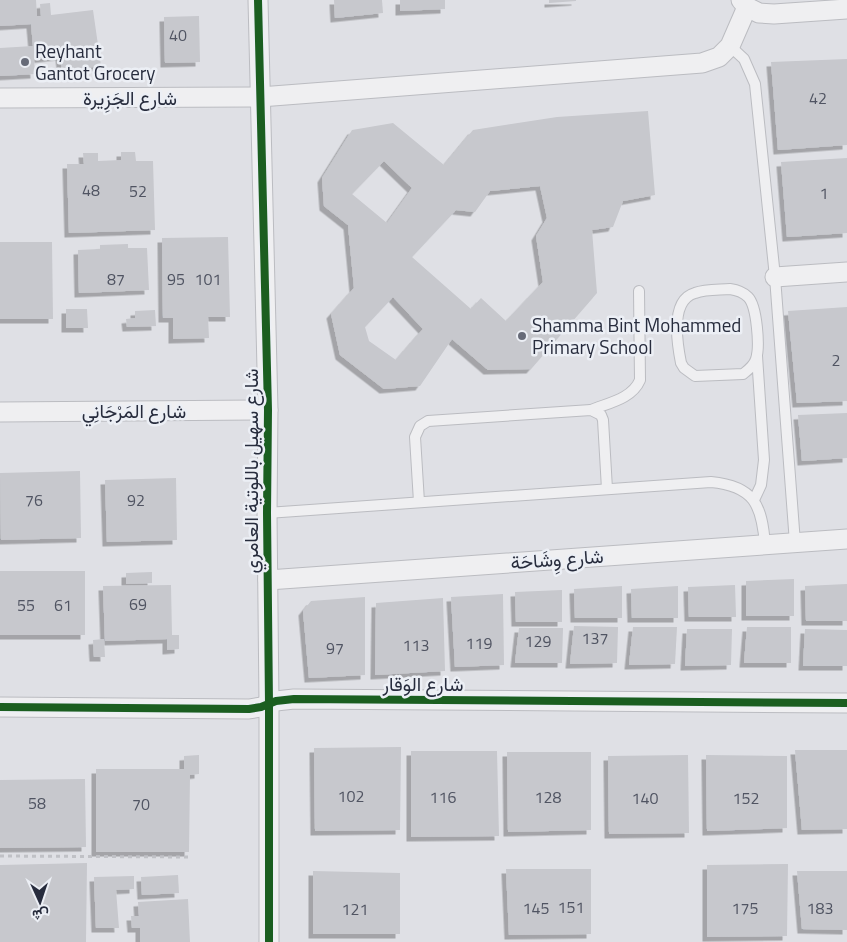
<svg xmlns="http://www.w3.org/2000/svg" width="847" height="942" font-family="'Titillium Web',Vazirmatn,sans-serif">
<defs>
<filter id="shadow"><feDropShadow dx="-4.5" dy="4.5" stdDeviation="0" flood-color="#0004"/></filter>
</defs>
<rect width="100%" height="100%" fill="#dfe0e5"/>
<g fill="#c7c8cd" fill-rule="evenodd" filter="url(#shadow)">
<polygon points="0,0 36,0 37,16 41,16 40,4 50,3 51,15 93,10 101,66 62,71 60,56 34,59 35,74 0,76 0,48 33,46 31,24 0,26"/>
<polygon points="334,0 382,0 383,13 335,18"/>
<polygon points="400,0 445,0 445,9 400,11"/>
<polygon points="549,0 576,0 576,1 549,3"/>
<polygon points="199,16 200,62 165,63 164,17"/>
<polygon points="847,59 847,145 778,150 771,62"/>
<path d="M648 111 655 195 623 201 613 227 592 230 597 293 531 369 488 370 452 339 420 386 384 389 340 355 331 314 354 288 348 225 324 206 322 178 352 130 393 123 444 165 473 130 557 117ZM384 161 412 188 387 223 352 194ZM540 186 547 218 536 236 543 282 506 321 481 298 471 309 412 257 456 210 475 212 490 191ZM393 297 423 329 396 360 369 341 365 327Z"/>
<polygon points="121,152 135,152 136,161 153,161 155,230 69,233 67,164 84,164 83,153 98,153 98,161 121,160"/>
<polygon points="847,158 847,233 787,237 781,162"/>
<polygon points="228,237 230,317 208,317 209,338 173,339 173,318 163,318 162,238"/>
<polygon points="0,242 52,242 53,319 0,319"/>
<polygon points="128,244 128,248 147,248 149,290 79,293 78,250 100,249 100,245"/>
<polygon points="847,307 847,401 797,403 788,311"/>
<polygon points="66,309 87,309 88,328 66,328"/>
<polygon points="155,310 156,326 127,327 126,319 135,318 135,311"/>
<polygon points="847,413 847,458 802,461 798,415"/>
<polygon points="80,471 81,538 1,540 0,473"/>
<polygon points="176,478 177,540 107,542 105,480"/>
<rect x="0" y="571" width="85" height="64"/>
<polygon points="152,572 152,583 126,584 126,573"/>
<polygon points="794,579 794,616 746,616 746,581"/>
<polygon points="847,584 847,621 806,621 805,586"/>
<polygon points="171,585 172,635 179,635 179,649 167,650 167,639 105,641 103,586"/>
<polygon points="735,585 736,617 689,617 688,587"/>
<polygon points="622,586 622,618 575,618 574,589"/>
<polygon points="678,586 678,618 632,618 631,589"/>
<polygon points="562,590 562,622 516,622 515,592"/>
<polygon points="503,594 504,665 455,667 451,597"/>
<polygon points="365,597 365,675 309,678 303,611 311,601"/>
<polygon points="443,598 445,671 375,675 376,603"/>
<polygon points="574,626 618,627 617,663 570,664"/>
<polygon points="633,627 677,627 675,664 629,665"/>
<polygon points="747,627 791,627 791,663 744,663"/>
<polygon points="519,628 563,628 562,663 515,663"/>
<polygon points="687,629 732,629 731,665 685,666"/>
<polygon points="805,629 847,630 847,666 803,666"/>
<polygon points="104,639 105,657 94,657 93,640"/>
<polygon points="401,747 400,830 315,831 314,748"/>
<polygon points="795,750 847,750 847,829 802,830"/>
<polygon points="411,751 497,751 499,836 411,837"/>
<polygon points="507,752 591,752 591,830 508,832"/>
<polygon points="199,755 199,774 190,775 189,852 96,852 96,769 184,769 184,756"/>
<polygon points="688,755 689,833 609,834 608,756"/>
<polygon points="706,755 787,756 787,828 707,831"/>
<polygon points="85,779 86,847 0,848 0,780"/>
<polygon points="87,863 86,942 0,942 0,865"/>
<polygon points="788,864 787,936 707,937 707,865"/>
<polygon points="506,869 591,869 591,934 509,935"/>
<polygon points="313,871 400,873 400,934 313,934"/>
<polygon points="797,871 847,871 847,930 802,929"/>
<polygon points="178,875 179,893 142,895 141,877"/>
<polygon points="134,876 134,889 116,890 119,928 96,928 94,877"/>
<polygon points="188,899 190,942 140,942 140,928 132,928 131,916 139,916 138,902"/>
</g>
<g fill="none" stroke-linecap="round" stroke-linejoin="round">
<defs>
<g id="lane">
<polyline points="730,46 744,59 755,84 775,277 795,543"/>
<path d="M730 289C737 290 743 292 748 297 757 306 760 347 756 359 754 366 748 370 743 374L695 376 684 368 681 363C677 343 670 300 695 293 706 289 719 290 730 289Z"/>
<path d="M591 410C608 403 632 399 640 380L639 291"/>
<polyline points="754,500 761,485 764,460 757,356"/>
<polyline points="419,502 415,437 420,426 428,421 591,410 601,415 603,420 607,489"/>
<path d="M267 513 711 482C754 486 762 505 765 545"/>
</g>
<g id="street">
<polyline points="258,0 268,410 267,513 269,704 269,942"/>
<polyline points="741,0 747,7 759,13 774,14 847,9"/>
<polyline points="0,98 260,97 702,63 719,57 730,46 747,7"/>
<polyline points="775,277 847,272"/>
<polyline points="0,412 268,410"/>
<polyline points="268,580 847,539"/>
<polyline points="0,707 249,709 261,707 276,701 294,699 847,703"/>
</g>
</defs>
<use href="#lane" stroke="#bbbcc1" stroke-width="12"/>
<use href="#street" stroke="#bbbcc1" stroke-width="21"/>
<polyline stroke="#c0c1c6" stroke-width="3" stroke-dasharray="4 4" stroke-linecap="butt" points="0,856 188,857"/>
<use href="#lane" stroke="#efeff1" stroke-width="10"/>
<use href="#street" stroke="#efeff1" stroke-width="19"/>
<defs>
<g id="cycleway">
<polyline points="258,0 268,410 267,513 269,704 269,942"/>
<polyline points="0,707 249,709 261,707 276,701 294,699 847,703"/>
</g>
</defs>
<use href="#cycleway" stroke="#eceff5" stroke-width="11"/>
<use href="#cycleway" stroke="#1b5e20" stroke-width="8"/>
</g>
<g fill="#676b78" stroke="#eceff5" stroke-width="2">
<circle cx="25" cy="62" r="5"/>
<circle cx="522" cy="336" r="5"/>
</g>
<g text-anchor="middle" stroke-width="5" stroke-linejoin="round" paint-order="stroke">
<g font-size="16" fill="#505462">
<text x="178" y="41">40</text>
<text x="818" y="104">42</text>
<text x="91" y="196">48</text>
<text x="138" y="197">52</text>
<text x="824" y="199">1</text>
<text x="116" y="285">87</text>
<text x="176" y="285">95</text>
<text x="208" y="285">101</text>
<text x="836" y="366">2</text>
<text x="34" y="506">76</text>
<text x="136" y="506">92</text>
<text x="138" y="610">69</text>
<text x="26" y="611">55</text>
<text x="63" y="611">61</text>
<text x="595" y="644">137</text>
<text x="538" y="647">129</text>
<text x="479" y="649">119</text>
<text x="416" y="651">113</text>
<text x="335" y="654">97</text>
<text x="351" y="802">102</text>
<text x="443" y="803">116</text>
<text x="548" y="803">128</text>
<text x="645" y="804">140</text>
<text x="746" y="804">152</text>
<text x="37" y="809">58</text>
<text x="141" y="810">70</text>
<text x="571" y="913">151</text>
<text x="536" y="914">145</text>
<text x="745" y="914">175</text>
<text x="820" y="914">183</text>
<text x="355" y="915">121</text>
</g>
<g font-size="19" fill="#272c3d" stroke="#eceff5" text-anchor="start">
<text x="35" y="58">Reyhant<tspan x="35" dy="22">Gantot Grocery</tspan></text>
<text x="532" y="332">Shamma Bint Mohammed<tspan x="532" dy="22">Primary School</tspan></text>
</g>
<g font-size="19" fill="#272c3d" stroke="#eceff5">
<text x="130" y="105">شارع الجَزِيرة</text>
<text x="134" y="418">شارع المَرْجَانِي</text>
<text transform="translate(251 471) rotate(-90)" y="7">شارع سهيل باللوتية العامري</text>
<text transform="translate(557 559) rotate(-4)" y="7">شارع وِشَاحَة</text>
<text x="423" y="691">شارع الوَقار</text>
</g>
</g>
<g transform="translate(40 902) rotate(177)" stroke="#eceff5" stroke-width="4" paint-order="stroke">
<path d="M0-4L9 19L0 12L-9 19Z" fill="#272c3d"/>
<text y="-8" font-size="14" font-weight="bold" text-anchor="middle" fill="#272c3d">ش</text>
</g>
</svg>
